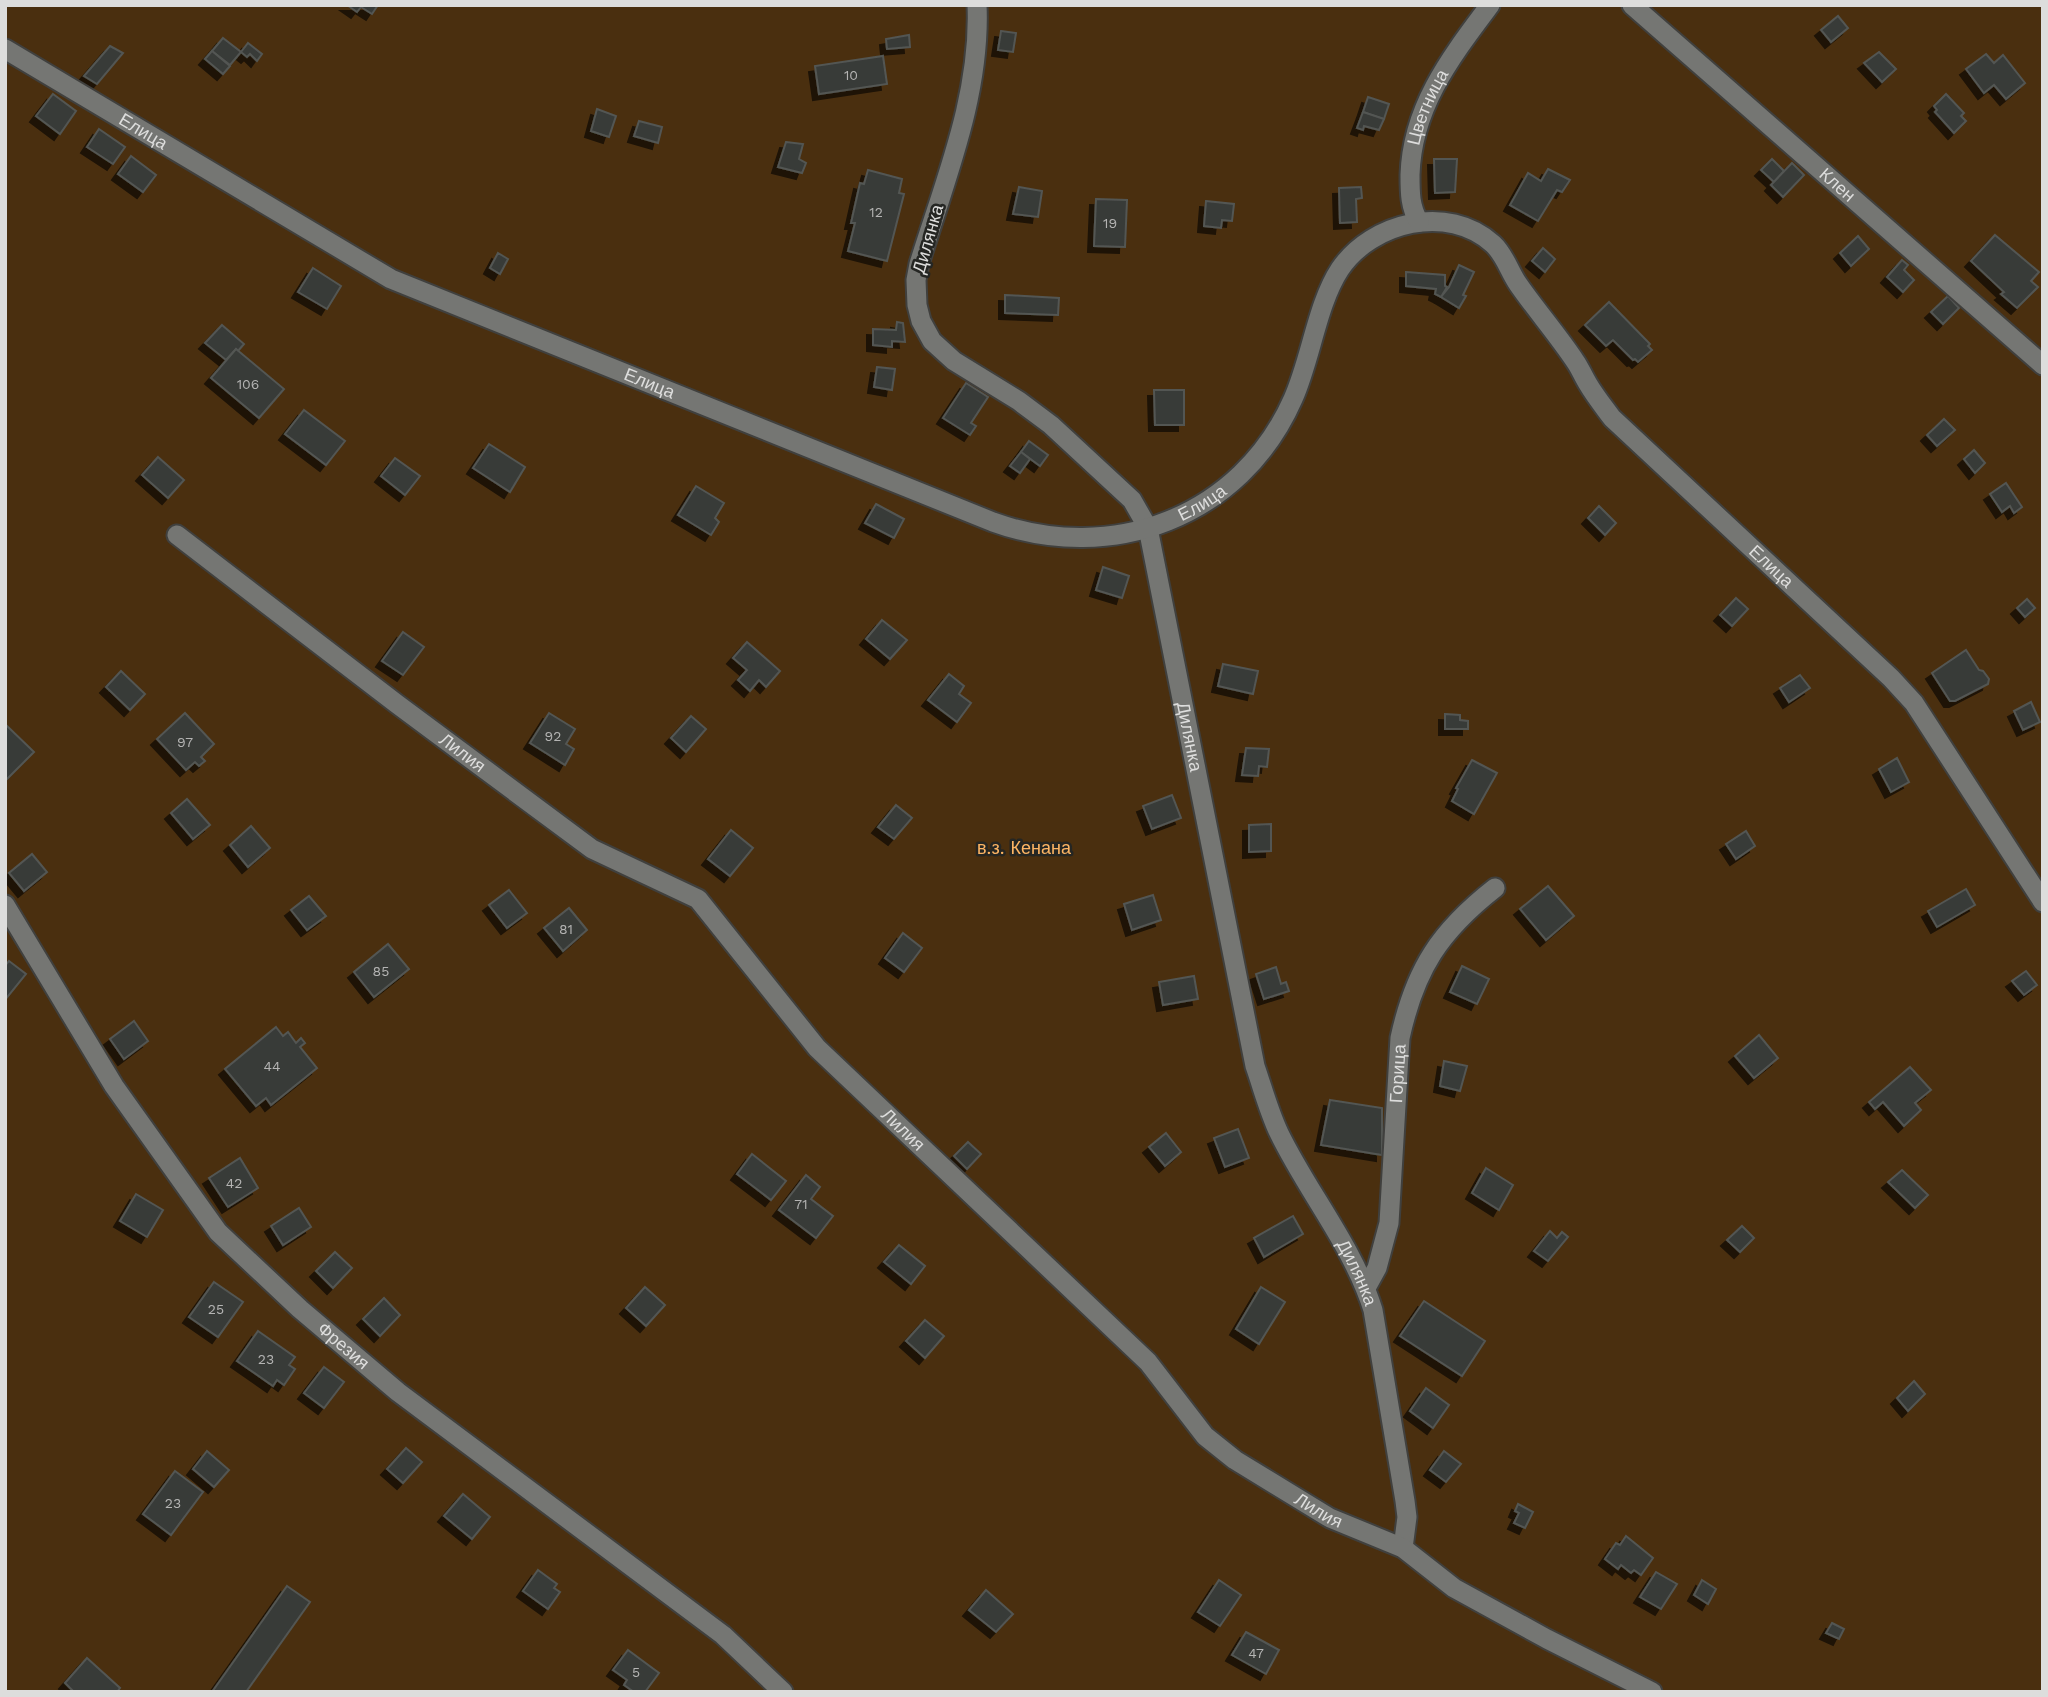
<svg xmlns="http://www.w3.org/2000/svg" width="2048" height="1697" font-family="'Work Sans',sans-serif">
<defs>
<filter id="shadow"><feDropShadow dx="-6" dy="6" stdDeviation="0" flood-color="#0009"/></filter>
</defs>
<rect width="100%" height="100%" fill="#252623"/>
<rect fill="#4a2f0f" x="5" y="5" width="2038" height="1687"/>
<g fill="#383a38" stroke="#535653" stroke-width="2" filter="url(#shadow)">
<polygon points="347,5 378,5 372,14 361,7 357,12"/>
<polygon points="1838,16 1848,28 1831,42 1821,30"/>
<polygon points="1001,31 1016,33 1013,52 998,50"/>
<polygon points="909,35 910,47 887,49 886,39"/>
<polygon points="223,38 241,52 230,65 212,51"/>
<polygon points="248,43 262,54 257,61 250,54 247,57 241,52"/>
<polygon points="110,46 123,53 97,84 84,76"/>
<polygon points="212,51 230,66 223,74 205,59"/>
<polygon points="1879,52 1896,69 1882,82 1864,63"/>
<polygon points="1986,54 1994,63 2003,55 2025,83 2006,99 1994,85 1984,93 1966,69"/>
<polygon points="883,56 887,84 819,94 815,66"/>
<polygon points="53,94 76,111 60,134 36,116"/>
<polygon points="1946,94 1964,113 1961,116 1966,121 1954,133 1935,112 1937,110 1934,106"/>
<polygon points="1368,97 1389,104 1384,119 1363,112"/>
<polygon points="597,109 616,116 609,137 591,131"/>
<polygon points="1363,112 1384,119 1379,130 1364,126 1363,130 1357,128"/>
<polygon points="639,121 662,127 658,143 634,136"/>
<polygon points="99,129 125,147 113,164 87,147"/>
<polygon points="786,142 803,144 799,159 806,163 802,173 778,167"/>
<polygon points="131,156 156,175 143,192 118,174"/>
<polygon points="1434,159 1457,159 1455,192 1435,193"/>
<polygon points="1772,159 1784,171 1774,182 1761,170"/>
<polygon points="1792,163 1804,175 1783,197 1771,185"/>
<polygon points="1548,169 1570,180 1562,192 1557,190 1538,221 1510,205 1528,173 1541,181"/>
<polygon points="868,170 902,179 899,193 904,194 887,261 848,251 855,223 851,223 860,183 864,184"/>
<polygon points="1019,187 1042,191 1038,217 1013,214"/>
<polygon points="1361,187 1362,198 1356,199 1357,222 1340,223 1339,188"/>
<polygon points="1096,199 1127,200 1125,247 1094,246"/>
<polygon points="1206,201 1234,204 1232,221 1222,220 1221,228 1204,226"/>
<polygon points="1995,235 2039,272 2031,281 2038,287 2017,308 2001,294 2004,292 1971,261"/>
<polygon points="1858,236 1869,249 1851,266 1840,253"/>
<polygon points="1543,248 1555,259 1545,272 1532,261"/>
<polygon points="498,253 508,259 500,274 490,268"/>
<polygon points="1902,260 1908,265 1904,270 1914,280 1903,292 1887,277"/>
<polygon points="1459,265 1474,272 1463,295 1466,296 1459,308 1441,297 1449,287"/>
<polygon points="313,268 341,286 327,309 298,292"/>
<polygon points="1406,272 1445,275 1445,286 1447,287 1441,297 1435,294 1436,289 1406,286"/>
<polygon points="1005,295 1059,298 1058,315 1005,313"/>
<polygon points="1948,296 1959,308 1943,324 1931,312"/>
<polygon points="1609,302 1650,344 1648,346 1652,350 1638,362 1635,359 1633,360 1613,340 1606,346 1585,325"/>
<polygon points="897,322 903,323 905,342 892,341 892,347 873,345 873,329 896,330"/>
<polygon points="222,325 244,344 238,351 236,349 226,360 205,343"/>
<polygon points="236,349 284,389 259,418 211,378"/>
<polygon points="877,367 895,369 892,390 874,387"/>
<polygon points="966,383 988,397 971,423 976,426 970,435 943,418"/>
<polygon points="1154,390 1184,390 1184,425 1155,425"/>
<polygon points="304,410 345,441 326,465 285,434"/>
<polygon points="1944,419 1955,430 1937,446 1927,435"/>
<polygon points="1029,441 1048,455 1040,466 1021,452"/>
<polygon points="489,444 525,467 510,492 473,468"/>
<polygon points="1974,450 1985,463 1975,473 1964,459"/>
<polygon points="1021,452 1030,459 1020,473 1010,466"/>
<polygon points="158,457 184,480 168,498 142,475"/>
<polygon points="395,458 420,476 405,495 381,476"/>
<polygon points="2006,483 2022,507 2014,513 2010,506 2002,512 1990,494"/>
<polygon points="696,486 724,503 715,518 719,522 711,535 678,515"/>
<polygon points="876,504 904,519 894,538 865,523"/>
<polygon points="1599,506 1616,523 1605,535 1588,518"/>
<polygon points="1103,567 1129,576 1122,598 1096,590"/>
<polygon points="1736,598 1748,609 1732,626 1720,615"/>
<polygon points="2027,599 2035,608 2025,617 2017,608"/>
<polygon points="882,620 907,640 890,659 866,639"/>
<polygon points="403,632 424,647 403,675 382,661"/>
<polygon points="747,642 780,671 766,687 759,680 750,691 738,680 747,670 733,658"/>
<polygon points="1966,650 1979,670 1983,671 1989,679 1988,684 1955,701 1950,701 1932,673"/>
<polygon points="1223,664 1258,671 1253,694 1218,686"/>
<polygon points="121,671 145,694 130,710 106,687"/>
<polygon points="949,674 964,686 959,694 971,703 957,722 928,700"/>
<polygon points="1800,675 1810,688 1789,702 1780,688"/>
<polygon points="2031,702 2040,722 2023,730 2014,711"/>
<polygon points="185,713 214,744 201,757 205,761 199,766 195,762 186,770 157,739"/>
<polygon points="549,713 575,729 566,744 574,749 565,765 530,743"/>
<polygon points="1445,714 1460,715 1460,720 1468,721 1468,729 1445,729"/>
<polygon points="691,716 706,729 686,752 671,738"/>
<polygon points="5,724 34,752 5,781"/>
<polygon points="1246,748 1269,749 1267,767 1259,766 1258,776 1242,775"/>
<polygon points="1897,758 1909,782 1891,792 1879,769"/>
<polygon points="1472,760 1497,773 1474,814 1452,801 1458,789 1456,788"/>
<polygon points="1172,795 1181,818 1152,829 1143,806"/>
<polygon points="187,799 210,825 193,839 171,813"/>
<polygon points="896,805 912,818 894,839 878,827"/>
<polygon points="1271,824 1271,851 1249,852 1249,825"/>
<polygon points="251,826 270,848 248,867 230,845"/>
<polygon points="731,830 753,848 730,876 708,859"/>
<polygon points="1746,831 1755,846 1736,859 1726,844"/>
<polygon points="32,854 47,872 24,891 9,873"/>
<polygon points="1548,886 1574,916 1546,940 1520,909"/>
<polygon points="1966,889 1975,905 1937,927 1928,911"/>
<polygon points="509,890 527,913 507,928 489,905"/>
<polygon points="1153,895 1161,920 1132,930 1124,904"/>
<polygon points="309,896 326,916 307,930 291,910"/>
<polygon points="569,908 587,930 563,951 544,928"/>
<polygon points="903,933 922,948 904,972 885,958"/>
<polygon points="388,944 409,969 374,997 354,972"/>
<polygon points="9,961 26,974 5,1000 5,966"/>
<polygon points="1462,966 1489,979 1477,1004 1450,992"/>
<polygon points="1276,967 1281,984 1286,982 1289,991 1264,999 1256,974"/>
<polygon points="2026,971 2037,985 2024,995 2012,981"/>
<polygon points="1194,976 1198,999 1163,1005 1159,982"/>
<polygon points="134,1021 148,1041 124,1059 110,1039"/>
<polygon points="276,1027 283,1036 288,1032 296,1043 301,1038 305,1043 300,1047 317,1068 271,1105 266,1098 256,1106 225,1069"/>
<polygon points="1759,1035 1778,1058 1754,1078 1735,1056"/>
<polygon points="1444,1061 1467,1066 1460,1091 1440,1086"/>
<polygon points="1910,1067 1931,1090 1915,1103 1921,1110 1904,1126 1883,1102 1875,1109 1869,1102"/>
<polygon points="1330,1100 1382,1108 1382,1155 1321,1145"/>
<polygon points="1238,1129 1249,1158 1225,1167 1214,1138"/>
<polygon points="1166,1133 1181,1152 1165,1166 1149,1147"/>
<polygon points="968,1142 981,1154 967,1169 954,1156"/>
<polygon points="752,1154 786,1181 771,1200 737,1174"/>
<polygon points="240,1158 258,1188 228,1207 209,1178"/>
<polygon points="1486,1168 1513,1185 1499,1210 1472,1193"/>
<polygon points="1902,1170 1928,1195 1915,1208 1888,1182"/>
<polygon points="806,1175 820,1187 811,1199 833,1216 816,1238 779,1210"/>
<polygon points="136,1194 163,1210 147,1237 120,1221"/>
<polygon points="299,1208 311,1227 283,1245 271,1226"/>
<polygon points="1293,1216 1303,1234 1264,1257 1254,1238"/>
<polygon points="1742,1226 1754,1238 1740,1252 1727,1240"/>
<polygon points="1550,1231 1557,1238 1562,1232 1568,1237 1548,1261 1534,1251"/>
<polygon points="899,1245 925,1266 911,1284 884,1262"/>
<polygon points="335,1252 352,1268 333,1288 316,1271"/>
<polygon points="214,1282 243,1302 218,1337 189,1317"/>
<polygon points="645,1287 665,1305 646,1326 626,1308"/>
<polygon points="1261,1287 1285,1302 1259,1344 1236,1329"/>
<polygon points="384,1298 400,1315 380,1336 363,1319"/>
<polygon points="1424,1301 1485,1341 1462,1376 1400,1336"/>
<polygon points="925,1320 944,1336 925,1358 906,1341"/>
<polygon points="258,1331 295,1357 289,1365 295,1369 284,1385 277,1380 273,1386 237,1361"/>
<polygon points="324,1367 344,1382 324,1408 304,1393"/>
<polygon points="1914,1381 1925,1394 1908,1411 1897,1398"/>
<polygon points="1426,1388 1449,1405 1433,1428 1410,1411"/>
<polygon points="406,1448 422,1462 403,1483 387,1469"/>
<polygon points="207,1451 229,1470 214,1487 193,1469"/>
<polygon points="1444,1451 1461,1464 1446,1482 1430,1470"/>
<polygon points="175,1471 203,1492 171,1535 143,1514"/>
<polygon points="463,1494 490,1517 472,1539 444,1516"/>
<polygon points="1518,1504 1533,1512 1525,1528 1514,1523 1519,1513 1515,1511"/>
<polygon points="1626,1536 1653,1558 1641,1575 1634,1570 1631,1573 1621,1565 1618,1569 1605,1559 1616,1543 1620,1545"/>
<polygon points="538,1570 557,1584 554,1588 560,1592 548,1609 523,1591"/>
<polygon points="1656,1572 1677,1584 1661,1609 1640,1597"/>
<polygon points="1219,1580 1241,1595 1220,1626 1198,1612"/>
<polygon points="1702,1580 1716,1589 1708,1604 1694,1595"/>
<polygon points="287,1586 310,1602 246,1692 212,1692"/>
<polygon points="986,1590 1013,1614 996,1632 969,1610"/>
<polygon points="1832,1623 1844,1629 1839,1639 1826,1633"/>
<polygon points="1246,1632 1279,1650 1266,1674 1232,1655"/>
<polygon points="628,1650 659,1673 645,1692 634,1692 624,1685 627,1680 613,1670"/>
<polygon points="87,1658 120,1688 117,1692 74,1692 65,1683"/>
</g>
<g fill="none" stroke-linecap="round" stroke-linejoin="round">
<defs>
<g id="minor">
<path id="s1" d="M977 5C981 94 945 180 919 264L916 280 917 305 921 321 932 341 954 361 1019 401 1051 425 1132 500 1148 528 1255 1066C1263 1089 1269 1112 1279 1133 1308 1193 1353 1246 1373 1310L1405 1501 1407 1517 1403 1548"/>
<path id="s2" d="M1632 5 2043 365"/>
<path id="s3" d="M5 49 391 279 993 522C1112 565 1241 517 1293 399 1311 359 1317 304 1340 269 1372 222 1448 203 1493 244 1505 255 1509 271 1518 284 1536 310 1557 334 1575 361 1580 368 1583 376 1588 384 1595 396 1604 407 1612 418L1891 678 1914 703 2043 902"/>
<path id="s4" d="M1419 222C1410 207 1410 193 1410 175 1412 107 1451 57 1490 5"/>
<path id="s5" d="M177 535 397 704 592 849 698 899 817 1048 1148 1362 1205 1436 1235 1460 1330 1518 1403 1548 1454 1588 1547 1639 1652 1692"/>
<path id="s6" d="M5 905 114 1086 218 1232 300 1309 398 1392 723 1635 783 1692"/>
<path id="s7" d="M1366 1288 1377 1268 1389 1223 1400 1038C1415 969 1440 931 1495 888"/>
</g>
</defs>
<use href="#minor" stroke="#40403e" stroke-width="23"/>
<use href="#minor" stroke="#757673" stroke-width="19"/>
</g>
<g text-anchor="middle" stroke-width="5" stroke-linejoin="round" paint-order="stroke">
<g font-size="14" fill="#b4b4b3">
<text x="851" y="80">10</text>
<text x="876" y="217">12</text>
<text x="1110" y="228">19</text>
<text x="248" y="389">106</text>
<text x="553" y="741">92</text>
<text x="185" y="747">97</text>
<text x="566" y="934">81</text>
<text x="381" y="976">85</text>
<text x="272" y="1071">44</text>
<text x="234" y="1188">42</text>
<text x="801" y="1209">71</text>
<text x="216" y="1314">25</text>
<text x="266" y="1364">23</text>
<text x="173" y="1508">23</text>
<text x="1256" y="1658">47</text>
<text x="636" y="1677">5</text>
</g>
<g font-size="18" fill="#dddddc" stroke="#252623">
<text dy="6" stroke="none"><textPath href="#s4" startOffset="119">Цветница</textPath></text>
<text dy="6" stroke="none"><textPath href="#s3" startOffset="161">Елица</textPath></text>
<text dy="6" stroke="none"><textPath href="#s2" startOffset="273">Клен</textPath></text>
<text transform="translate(928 239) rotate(-74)" y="6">Дилянка</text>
<text dy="6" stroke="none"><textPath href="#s3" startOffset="728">Елица</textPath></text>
<text dy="6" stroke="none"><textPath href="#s3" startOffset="1316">Елица</textPath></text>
<text dy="6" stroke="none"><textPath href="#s3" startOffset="2198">Елица</textPath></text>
<text dy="6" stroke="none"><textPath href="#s1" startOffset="849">Дилянка</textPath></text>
<text dy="6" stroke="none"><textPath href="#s5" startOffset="359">Лилия</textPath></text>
<text dy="6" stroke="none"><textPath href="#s7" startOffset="219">Горица</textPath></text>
<text dy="6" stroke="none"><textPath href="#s5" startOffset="947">Лилия</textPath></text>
<text dy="6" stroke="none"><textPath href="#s1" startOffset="1416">Дилянка</textPath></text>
<text dy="6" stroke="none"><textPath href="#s6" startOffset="560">Фрезия</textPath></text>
<text dy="6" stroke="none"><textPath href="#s5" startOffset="1514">Лилия</textPath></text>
</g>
<g font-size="18" fill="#fdb564" stroke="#252623">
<text x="1024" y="854">в.з. Кенана</text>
</g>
</g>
<rect width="2048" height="1697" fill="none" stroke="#dddddc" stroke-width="14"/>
</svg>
